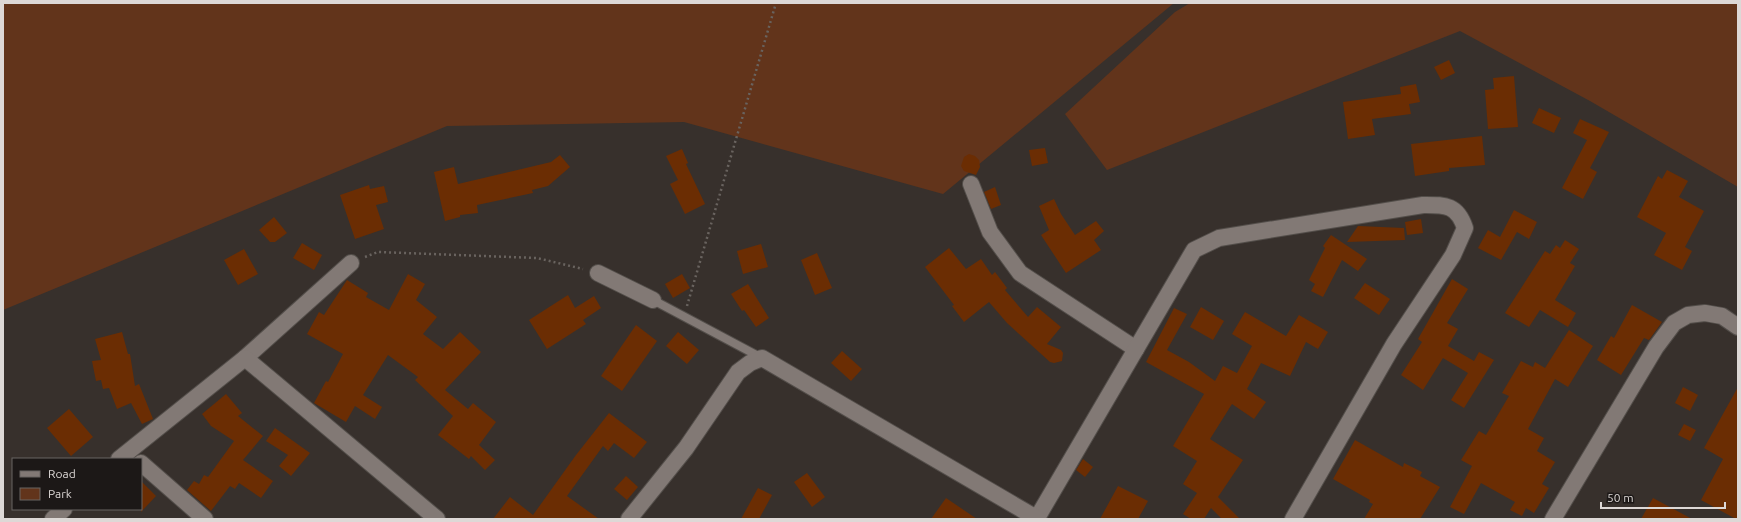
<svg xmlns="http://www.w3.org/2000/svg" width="1741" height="522" font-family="Ubuntu,sans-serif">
<rect width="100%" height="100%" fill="#37302c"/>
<g fill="#62341b">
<polygon points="3,3 1174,3 943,194 684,122 447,126 3,310"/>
<polygon points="1190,3 1738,3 1738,187 1590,101 1460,31 1107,170 1065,114 1175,12"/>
</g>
<g fill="#6b2d03">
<polygon points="1449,60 1455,73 1441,80 1434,67"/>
<polygon points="1514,76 1518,127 1488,129 1485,90 1494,89 1493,78"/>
<polygon points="1416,84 1420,102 1409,104 1411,114 1372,119 1375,135 1348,139 1343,102 1401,94 1400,87"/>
<polygon points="1539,108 1561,118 1554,133 1532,123"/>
<polygon points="1580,119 1609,132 1590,168 1597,172 1583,199 1562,188 1587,140 1573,133"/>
<polygon points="1482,136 1485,165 1449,168 1449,171 1415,176 1411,144"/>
<polygon points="1045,148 1048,163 1032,166 1029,150"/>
<polygon points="682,149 688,163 686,164 705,204 685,214 670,184 678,180 666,156"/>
<polygon points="969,154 975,156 979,160 980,167 976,175 964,171 961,166 964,157"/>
<polygon points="560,155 570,167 548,186 532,190 533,193 477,205 478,213 460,215 460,217 445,221 434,172 454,167 458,184 551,162"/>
<polygon points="1667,170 1688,181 1679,197 1704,211 1685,247 1692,251 1682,270 1654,255 1666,233 1637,217 1658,176 1662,179"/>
<polygon points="369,185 370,189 384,186 388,202 376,205 384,229 355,239 340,195"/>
<polygon points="995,187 1001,205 991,209 984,192"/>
<polygon points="1054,199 1061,214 1075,235 1096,221 1104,231 1094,240 1101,250 1066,273 1041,235 1049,230 1039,206"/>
<polygon points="1514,210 1537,222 1529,239 1517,232 1501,260 1478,248 1488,230 1500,237"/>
<polygon points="274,217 287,233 275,242 270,242 259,230"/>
<polygon points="1421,219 1423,233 1407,235 1405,222"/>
<polygon points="1358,226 1404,228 1405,240 1347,242"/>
<polygon points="1331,235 1367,259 1358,271 1342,260 1323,297 1311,291 1315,284 1309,280 1325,248 1323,246"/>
<polygon points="1565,240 1579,249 1570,263 1575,266 1555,300 1576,313 1568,327 1540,310 1529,327 1505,313 1545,251 1550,254 1556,245 1560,248"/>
<polygon points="302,243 322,255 314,270 293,258"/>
<polygon points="761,244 768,267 743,274 737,251"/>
<polygon points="949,248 966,269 981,259 992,275 995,272 1007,288 1005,290 1028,317 1037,307 1061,327 1047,344 1061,350 1063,353 1062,361 1054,363 1050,362 1007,323 989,302 964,322 952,306 954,305 925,267"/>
<polygon points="244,249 258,274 238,285 224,260"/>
<polygon points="817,253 832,288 815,295 801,260"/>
<polygon points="408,274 425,284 416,300 437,317 423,334 443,349 460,332 481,352 445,390 468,409 473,403 496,422 479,445 495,460 485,470 471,456 469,459 438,435 453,416 415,380 418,377 388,355 363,395 382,407 375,419 355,406 346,422 314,403 326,381 328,382 343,354 307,334 319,312 324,315 347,280 368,293 366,297 389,310"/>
<polygon points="682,274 690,288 673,298 665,284"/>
<polygon points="1452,279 1468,289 1447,323 1458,329 1448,346 1474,361 1479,352 1494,360 1464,408 1451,400 1468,373 1443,358 1423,390 1401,375 1422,342 1418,339"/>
<polygon points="1365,283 1390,299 1379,315 1354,298"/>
<polygon points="748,284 769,318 756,327 744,310 742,311 731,294"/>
<polygon points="568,295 575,308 594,296 601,308 583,320 586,324 547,349 529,320"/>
<polygon points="1632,305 1662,322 1649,340 1644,338 1621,375 1597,360 1611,336 1614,338"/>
<polygon points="1201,307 1224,321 1213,340 1190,327"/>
<polygon points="1174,308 1187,314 1167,350 1189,362 1215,381 1223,366 1237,373 1252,346 1232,334 1245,312 1286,336 1299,315 1328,332 1318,349 1306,342 1290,376 1261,363 1247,389 1266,402 1254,419 1232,404 1210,439 1243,460 1218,497 1240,519 1222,519 1211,508 1204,519 1191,519 1183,514 1197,493 1183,484 1197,461 1173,446 1204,394 1146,362"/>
<polygon points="636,325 657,341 622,391 601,376"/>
<polygon points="1569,330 1593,346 1568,387 1555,379 1528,429 1544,438 1537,451 1555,462 1542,484 1549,488 1534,513 1526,508 1522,516 1510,510 1515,502 1481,483 1464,514 1450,507 1472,466 1461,460 1479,431 1486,435 1509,396 1502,393 1521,361 1533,367 1535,362 1545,368"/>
<polygon points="122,332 128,354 130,354 135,386 139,384 153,419 142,424 131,403 117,409 109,388 103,389 101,380 96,381 92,361 101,360 95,339"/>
<polygon points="678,332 699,350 687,364 666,346"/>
<polygon points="842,351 862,369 851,381 831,363"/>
<polygon points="1683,387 1698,395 1690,411 1675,403"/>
<polygon points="1738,387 1738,519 1736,519 1701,500 1723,459 1704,448"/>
<polygon points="226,394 242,413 238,416 263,436 243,460 273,481 261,498 239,483 235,489 230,486 211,511 187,490 194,481 199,484 204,475 208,477 234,441 211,426 202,414"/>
<polygon points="69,409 93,437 71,456 47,428"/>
<polygon points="609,413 647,442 634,458 614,443 608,451 603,446 567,496 599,519 493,519 510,497 533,515 576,455"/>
<polygon points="1684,424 1696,430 1690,441 1678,435"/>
<polygon points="275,428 310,453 291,476 279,466 288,455 266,441"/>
<polygon points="1355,440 1403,467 1404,463 1422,472 1420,476 1440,487 1420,519 1364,519 1373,504 1369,502 1370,500 1333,479"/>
<polygon points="1083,459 1093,467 1085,477 1076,470"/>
<polygon points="807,473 825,497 812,507 794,482"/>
<polygon points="626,476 638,487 627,500 614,489"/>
<polygon points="141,481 156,496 141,512"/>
<polygon points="1118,486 1148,501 1138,519 1100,519"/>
<polygon points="758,488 772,495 759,519 741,519"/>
<polygon points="946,498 977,519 931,519"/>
<polygon points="1653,498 1692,519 1641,519"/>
</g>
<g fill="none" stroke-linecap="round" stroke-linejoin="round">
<defs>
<polyline id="lane" points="653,300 762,358"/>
<g id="street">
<polyline points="971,184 990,232 1020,273 1136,349"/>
<polyline points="598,273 653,300"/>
<polyline points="245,358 351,263"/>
<polyline points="119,459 245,358 437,519"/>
<polyline points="141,463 205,519"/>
<path d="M1037 518 1194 250 1219 238 1423 205C1445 205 1457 204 1465 228L1453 255 1394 344 1293 519"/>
<polyline points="53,519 64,509"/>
<polyline points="629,519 686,448 738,372 750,363 762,358 1038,519"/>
<polyline points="1553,519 1656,347 1674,323 1688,315 1705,313 1722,316 1738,327"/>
</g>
</defs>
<use href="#lane" stroke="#534e4a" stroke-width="10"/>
<use href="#street" stroke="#534e4a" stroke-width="18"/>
<g stroke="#69635f" stroke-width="2.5" stroke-dasharray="2 3" stroke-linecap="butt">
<polyline points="365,257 378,252 537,258 583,269"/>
<polyline points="687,306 776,3"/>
</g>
<use href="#lane" stroke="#827975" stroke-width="8"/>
<use href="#street" stroke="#827975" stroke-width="16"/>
</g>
<rect width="1741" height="522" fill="none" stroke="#ddd8d6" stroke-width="8"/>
<rect x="12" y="458" width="130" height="52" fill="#1c1817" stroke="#696563"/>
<rect x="20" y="471" width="20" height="6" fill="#827975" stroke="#696563"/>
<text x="48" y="478" font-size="12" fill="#ddd8d6">Road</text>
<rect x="20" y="488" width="20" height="12" fill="#62341b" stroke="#696563"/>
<text x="48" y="498" font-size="12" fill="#ddd8d6">Park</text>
<path d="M1601 502v6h124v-6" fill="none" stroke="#ddd8d6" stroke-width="2"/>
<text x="1607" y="502" font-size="12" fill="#ddd8d6" stroke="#1c1817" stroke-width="3" paint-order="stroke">50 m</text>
</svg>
